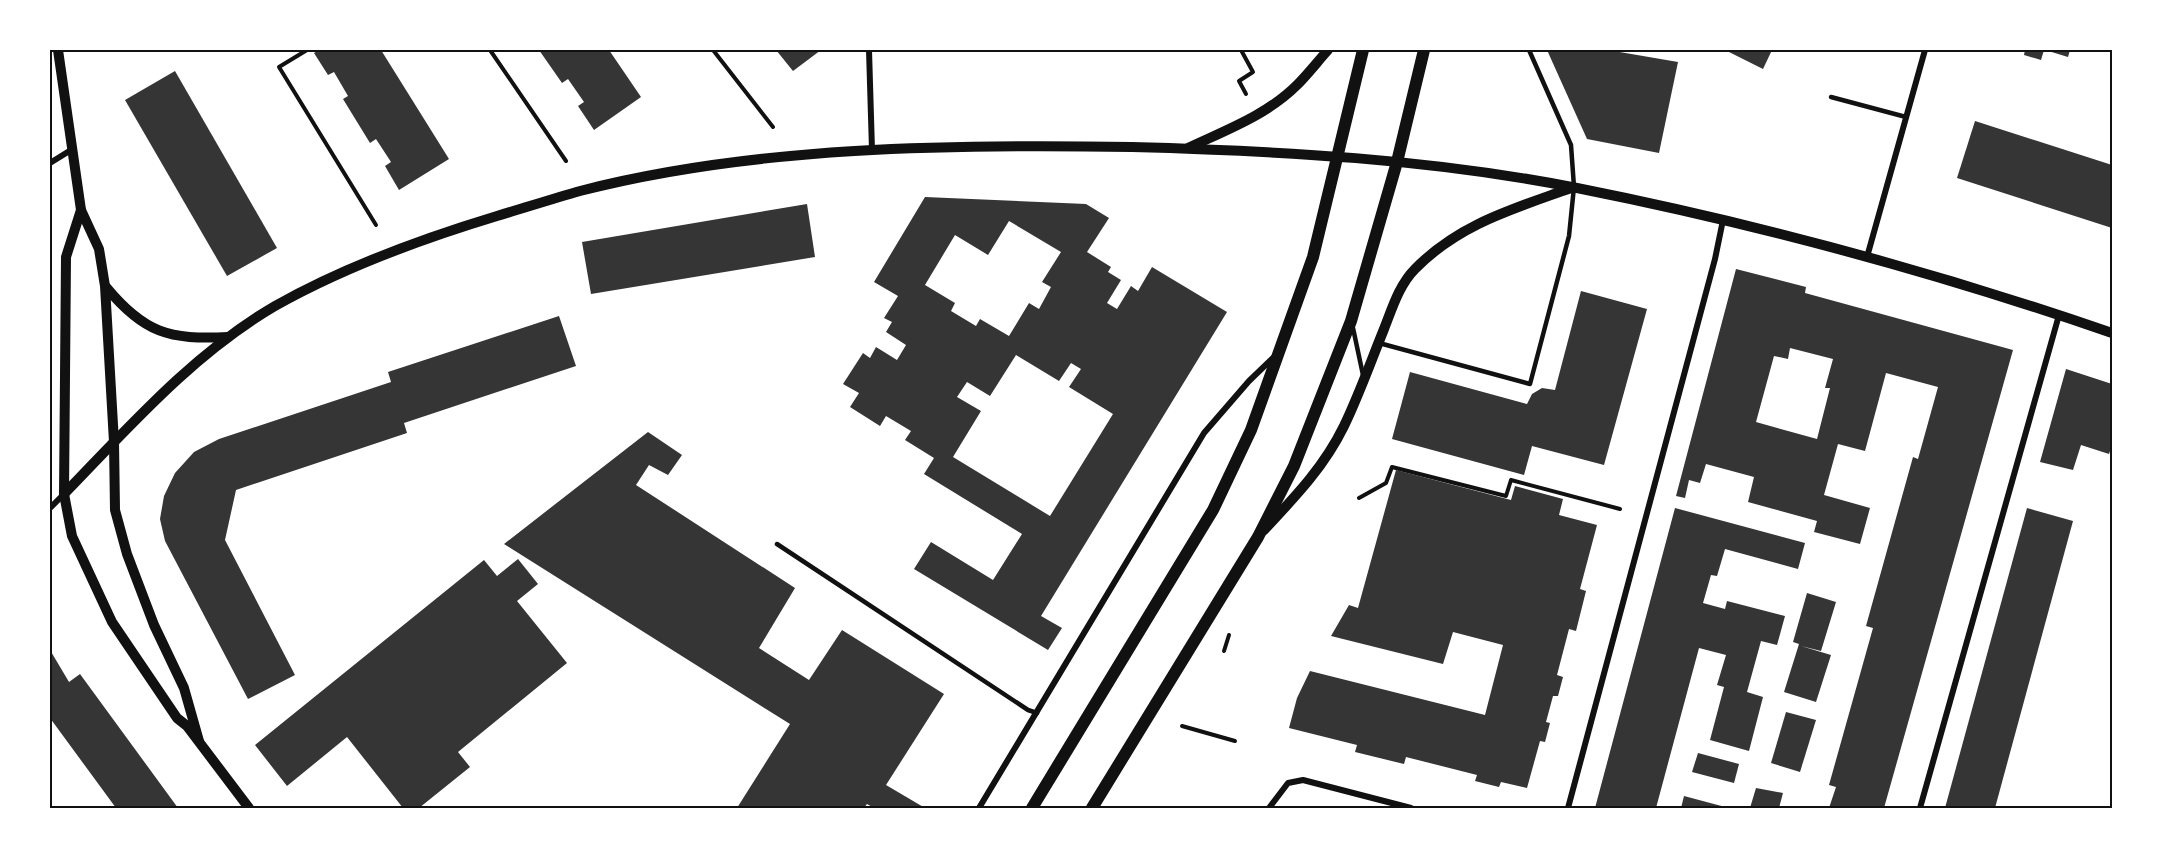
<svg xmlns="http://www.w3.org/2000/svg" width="2162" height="858" font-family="'Open Sans',sans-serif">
<rect width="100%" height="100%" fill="#fff"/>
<g fill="#353535" fill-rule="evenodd">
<polygon points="319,50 381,50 449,159 399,190 385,166 391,162 376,139 370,143 343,99 348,96 334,72 328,75 314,53"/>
<polygon points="539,50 609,50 641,97 594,130 578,106 584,102 568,79 562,83"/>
<polygon points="776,50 821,50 793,71"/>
<polygon points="1547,50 1608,50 1678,62 1659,153 1587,139"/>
<polygon points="1725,50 1772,50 1763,69"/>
<polygon points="2025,50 2044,50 2041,60 2024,55"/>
<polygon points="2045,50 2070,50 2068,57"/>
<polygon points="175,71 277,248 227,276 125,100"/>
<polygon points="1975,121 2112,165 2112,228 1957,178"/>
<path d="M925 197 1086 204 1109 218 1087 252 1111 267 1108 272 1121 280 1107 303 1117 309 1131 286 1138 291 1152 267 1227 312 1041 616 1062 628 1048 650 914 569 931 542 993 580 1022 534 924 474 934 458 905 440 911 431 886 416 880 426 850 407 859 393 843 384 863 353 870 358 876 347 897 360 906 345 886 332 892 322 884 318 898 296 874 282ZM1009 221 1061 252 1042 282 1051 287 1039 309 1029 303 1009 336 980 319 976 326 951 311 955 303 925 285 955 235 988 255ZM1016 355 1059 381 1071 363 1081 369 1069 387 1113 414 1050 516 953 457 981 411 957 397 967 382 990 396Z"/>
<polygon points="807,204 815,257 591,294 582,242"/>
<path d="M1736 269 1806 287 1805 293 2013 350 1884 808H1829L1836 787 1829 785 1873 628 1866 626 1913 457 1918 459 1938 387 1886 373 1865 451 1838 444 1824 495 1870 508 1860 544 1814 532 1817 521 1748 502 1754 477 1706 464 1700 483 1689 480 1685 498 1676 496ZM1790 348 1833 359 1825 388H1830L1817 439 1756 422 1774 356 1788 359Z"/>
<polygon points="1581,291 1647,309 1604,465 1532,446 1524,475 1392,439 1410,372 1527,404 1532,394 1542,388 1555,390"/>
<polygon points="559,316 576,366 404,423 407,433 236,490 225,540 295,675 248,699 165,541 160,519 164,496 175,473 194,452 219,439 391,382 388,372"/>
<polygon points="2066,369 2112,384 2112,452 2110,451 2109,454 2081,445 2073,470 2040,462"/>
<polygon points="648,432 682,455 668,475 649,465 636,485 795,588 759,648 809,680 842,630 944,694 886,785 925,808 874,808 867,804 864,808 737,808 790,724 504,544"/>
<polygon points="1396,470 1511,500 1515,486 1563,499 1559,515 1597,525 1580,589 1586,591 1576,631 1569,629 1557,675 1563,677 1558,696 1553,696 1546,722 1550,723 1545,742 1540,741 1527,788 1501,782 1499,787 1475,781 1477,775 1406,757 1404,764 1355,752 1357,745 1289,728 1297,698 1310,671 1485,715 1503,645 1453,632 1443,664 1331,636 1349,605 1358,608"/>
<polygon points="1675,508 1805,543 1798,569 1725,549 1717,576 1711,575 1703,603 1725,609 1727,601 1785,616 1777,645 1761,641 1747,692 1763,697 1749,751 1710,740 1724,687 1717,685 1726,655 1699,648 1656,808 1595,808"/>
<polygon points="2027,508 2073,521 1995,808 1945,808"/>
<polygon points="518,559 538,584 517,601 567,663 458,752 470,767 419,808 403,808 347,737 287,786 255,745 484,560 497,576"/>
<polygon points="1807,593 1836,602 1821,651 1801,646 1831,655 1816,702 1784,692 1799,644 1793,642"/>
<polygon points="50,650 69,682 80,674 178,808 116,808 50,718"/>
<polygon points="1786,712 1816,720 1800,772 1771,763"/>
<polygon points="1698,753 1739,764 1734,783 1692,772"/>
<polygon points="1756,788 1783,793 1779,808 1750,808"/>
<polygon points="1684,796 1729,808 1681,808"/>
</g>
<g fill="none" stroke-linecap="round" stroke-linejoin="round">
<g stroke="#111" stroke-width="4">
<polyline points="307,50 279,67 376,225"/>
<polyline points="490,50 566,161"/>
<polyline points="713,50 773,127"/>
<polyline points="1241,50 1253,72 1239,81 1246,94"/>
<polyline points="1359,498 1386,483 1392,467 1506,496 1511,480 1620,509"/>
<polyline points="1224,651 1229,635"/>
<polyline points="1182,726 1235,741"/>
</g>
<g stroke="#111" stroke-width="4.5">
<polyline points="1831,97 1906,117"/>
<polyline points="1353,328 1363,375"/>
<polyline points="1379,343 1530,384 1569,236 1574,187 1571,145 1529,50"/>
<polyline points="777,544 1028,710 1037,713"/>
</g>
<g stroke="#111" stroke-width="6">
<polyline points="869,50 872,150"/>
<polyline points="50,163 71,150"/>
<polyline points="1867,257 1925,50"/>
<polyline points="50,508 64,494"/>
<polyline points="979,808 1204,433 1249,381 1273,358"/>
<polyline points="1269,808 1288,783 1303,780 1411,808"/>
<polyline points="1568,808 1715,259 1723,220"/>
<polyline points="1920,808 2059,315"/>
</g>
<g stroke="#111" stroke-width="10">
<polyline points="58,50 81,210 99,249 105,286 114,442 115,510 127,554 154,625 184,688 199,741"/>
<path d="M1188 148C1226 130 1267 115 1297 85 1308 74 1318 61 1328 50"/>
<polyline points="81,210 66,257 64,494 72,536 112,622 177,718 187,726 249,808"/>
<path d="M106 287C144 333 169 340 228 337"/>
<path d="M64 494C130 426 193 354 275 306 344 267 421 239 497 216 524 208 552 199 580 191 754 146 954 144 1132 147 1281 151 1431 159 1577 188 1758 224 1938 273 2112 333"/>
<path d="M1264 530C1295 497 1324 467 1344 426 1359 395 1371 361 1384 329 1392 309 1399 285 1415 269 1459 224 1513 209 1571 188"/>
</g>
<g stroke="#111" stroke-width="12">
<polyline points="1032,808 1213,510 1251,430 1313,257 1363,50"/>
<polyline points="1092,808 1258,537 1294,466 1351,321 1397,162 1424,50"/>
</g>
</g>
<rect width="2162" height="858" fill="none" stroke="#ffffff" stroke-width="102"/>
<rect x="51" y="51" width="2060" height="756" fill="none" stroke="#111" stroke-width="2"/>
</svg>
